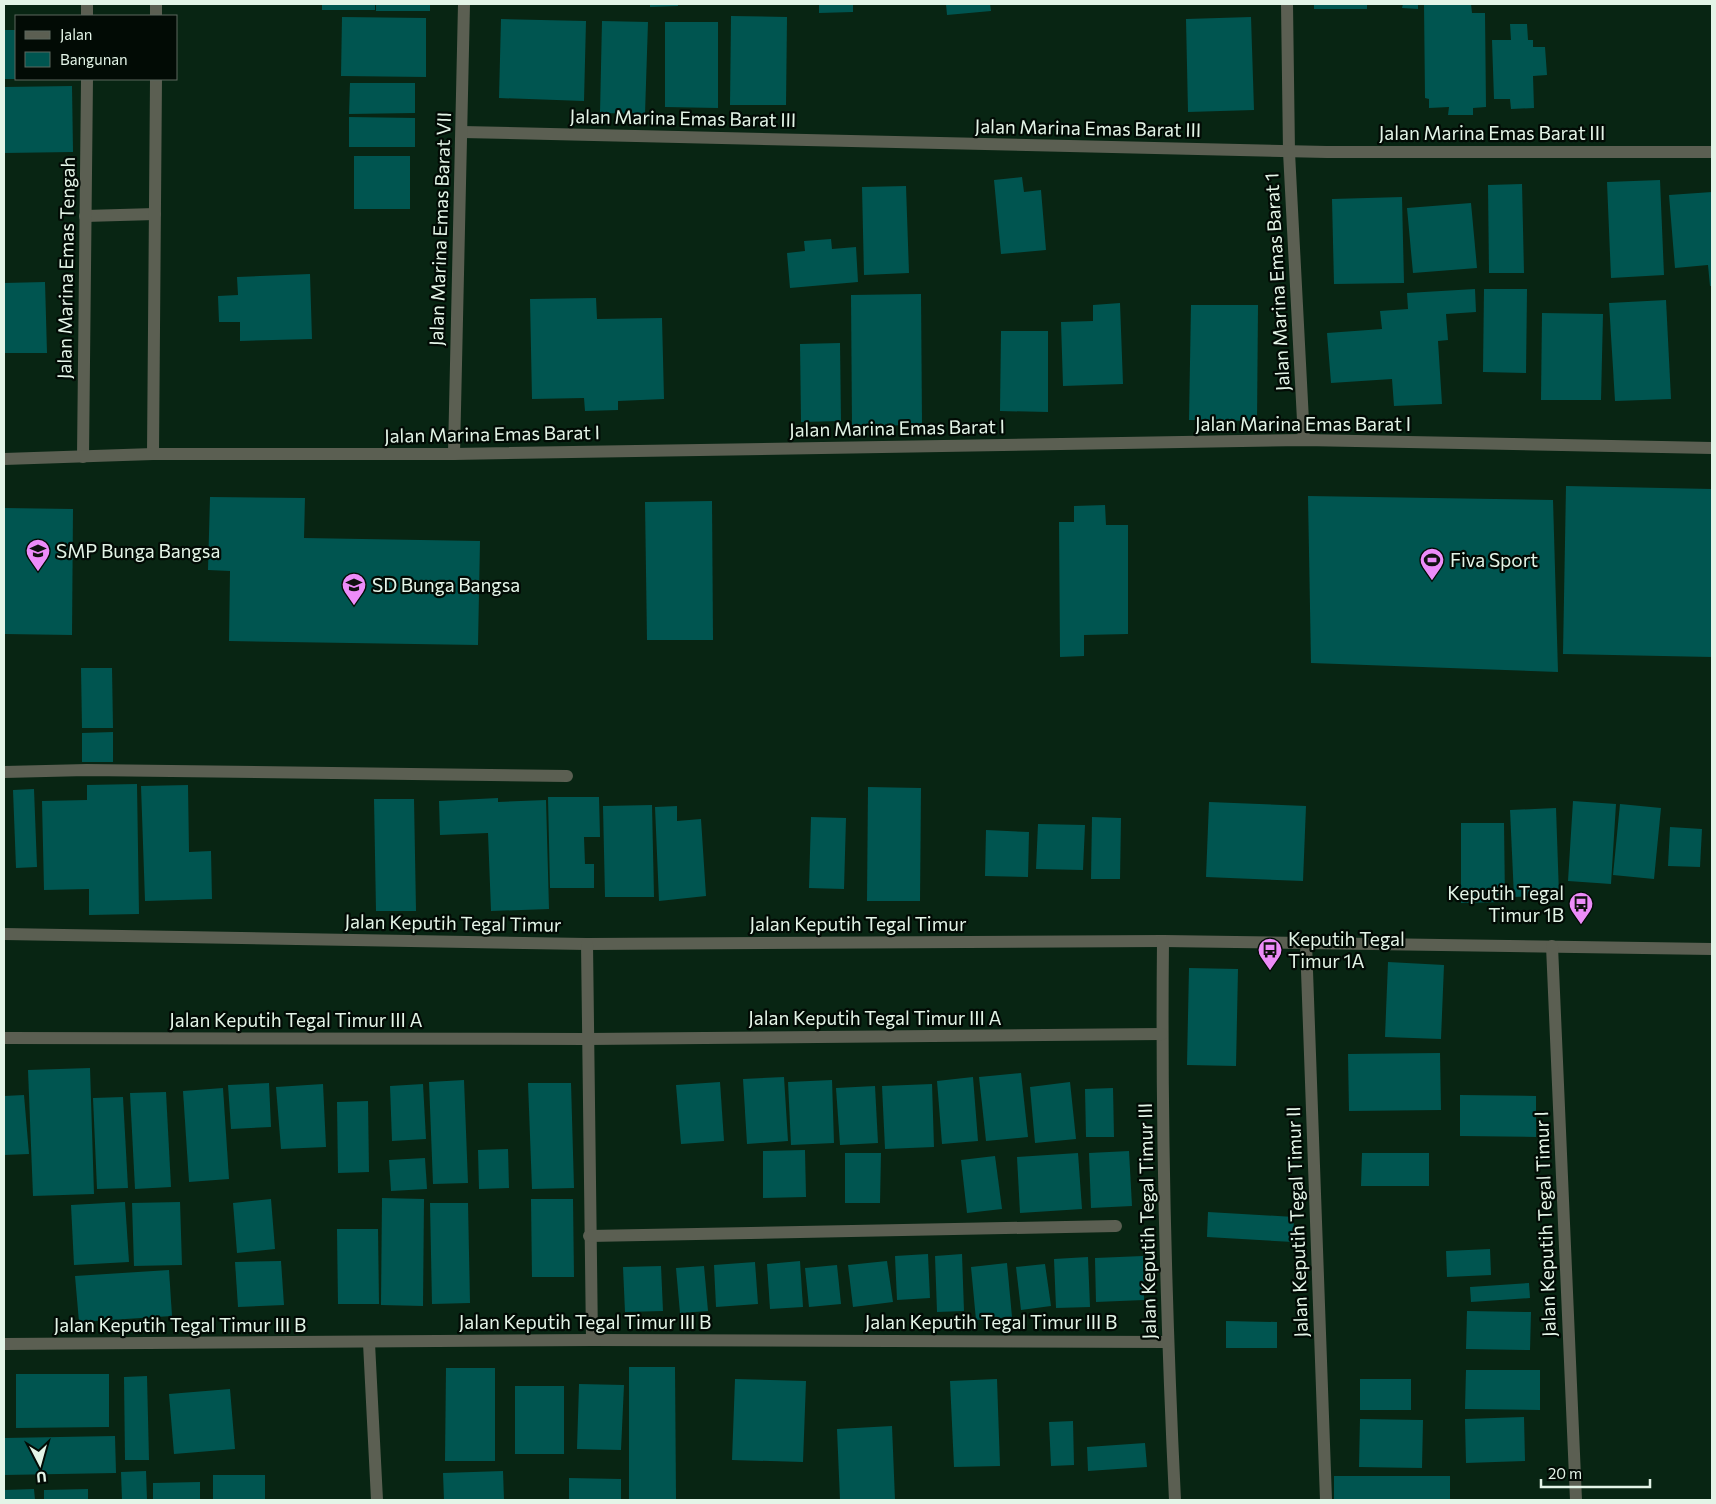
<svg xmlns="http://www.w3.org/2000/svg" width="1716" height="1504" font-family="Commissioner,sans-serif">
<rect width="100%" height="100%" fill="#082513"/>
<g fill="#005550">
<rect x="322" y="4" width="53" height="6"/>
<rect x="376" y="4" width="54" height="7"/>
<polygon points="650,4 678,4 678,6 650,7"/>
<polygon points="819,4 853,4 853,12 819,13"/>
<polygon points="946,4 990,4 991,11 947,15"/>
<rect x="1314" y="4" width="53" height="5"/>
<polygon points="1403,4 1418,4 1418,9 1402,8"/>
<polygon points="1424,4 1471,4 1472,13 1485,13 1486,107 1473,108 1473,115 1448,115 1449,107 1429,108 1429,99 1425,98"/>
<polygon points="731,16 787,17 786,105 730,105"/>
<polygon points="342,17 426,18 426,77 341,76"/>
<polygon points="1251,17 1254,110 1188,112 1186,19"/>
<polygon points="501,19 586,21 584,101 499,98"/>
<polygon points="602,21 648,22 645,114 600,113"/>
<polygon points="665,22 718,22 718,108 665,107"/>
<polygon points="1510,24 1527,24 1528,40 1533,40 1533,47 1545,47 1547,75 1533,76 1534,108 1511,109 1510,99 1494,99 1492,40 1511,40"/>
<rect x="4" y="30" width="12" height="49"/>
<polygon points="350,83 415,83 415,113 349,114"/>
<polygon points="72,86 73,152 4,153 4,87"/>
<polygon points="349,117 415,118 415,147 349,147"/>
<rect x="354" y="156" width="56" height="53"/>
<polygon points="1022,177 1024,192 1041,190 1046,250 1001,254 994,180"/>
<polygon points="1660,180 1664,275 1611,278 1607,182"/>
<polygon points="1522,184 1524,273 1489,273 1488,185"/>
<polygon points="906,186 909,273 864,275 862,187"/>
<polygon points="1712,192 1712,286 1710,286 1708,265 1675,268 1669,195"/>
<polygon points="1402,197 1404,283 1334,284 1332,199"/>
<polygon points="1471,203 1477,268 1413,273 1407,208"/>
<polygon points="831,239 832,249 856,247 858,282 790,288 787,253 805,251 804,241"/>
<polygon points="310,274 312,339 240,341 240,322 219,322 218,296 238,295 237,277"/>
<polygon points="45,282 47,353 4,353 4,283"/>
<polygon points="1475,289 1476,312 1446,314 1448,340 1438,341 1442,404 1394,406 1392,379 1331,383 1327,333 1382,329 1380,311 1408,309 1407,293"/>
<polygon points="1484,289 1527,289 1526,373 1483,372"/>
<polygon points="921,294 922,425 852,426 851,295"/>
<polygon points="596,298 597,319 662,318 664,399 618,401 618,410 585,411 584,398 532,399 530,299"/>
<polygon points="1666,300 1671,399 1615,401 1609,303"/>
<polygon points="1120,303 1123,384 1063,386 1061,322 1093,321 1093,305"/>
<polygon points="1191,305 1258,305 1257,421 1189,420"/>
<polygon points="1542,313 1603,314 1601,400 1541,400"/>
<polygon points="1001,331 1048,331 1048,412 1000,411"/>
<polygon points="840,343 841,421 801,422 800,344"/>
<polygon points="1566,486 1712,489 1712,657 1563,654"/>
<polygon points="1308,496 1553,500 1558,672 1311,663"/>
<polygon points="210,497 305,498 304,538 480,541 478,645 229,641 230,571 208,570"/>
<polygon points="712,501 713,640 647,640 645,502"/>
<polygon points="1105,505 1106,525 1128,525 1128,634 1084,635 1084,656 1060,657 1059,522 1074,522 1074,506"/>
<polygon points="4,508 73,509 72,635 4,634"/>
<polygon points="81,668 112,668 113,728 82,728"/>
<polygon points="113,732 113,762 82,762 82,733"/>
<polygon points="137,784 139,914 89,915 89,889 44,890 42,801 87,800 87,785"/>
<polygon points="188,785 189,852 211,851 212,899 145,901 141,786"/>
<polygon points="868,787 921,788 920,901 867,901"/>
<polygon points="34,789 37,867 16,868 13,790"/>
<polygon points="548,797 599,797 600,837 584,837 585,864 594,864 594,888 550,888"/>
<polygon points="498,798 498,802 546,800 549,909 491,911 488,833 440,835 439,801"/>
<polygon points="374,799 414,799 416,911 376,911"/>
<polygon points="1573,801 1616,804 1611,884 1568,881"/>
<polygon points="1209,802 1306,806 1303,881 1206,877"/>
<polygon points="1620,804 1661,808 1654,879 1613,875"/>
<polygon points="652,805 654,897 605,897 603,806"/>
<polygon points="677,806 677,821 701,819 706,896 659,901 655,807"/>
<polygon points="1556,808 1559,895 1514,897 1510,810"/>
<polygon points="811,817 846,818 844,889 809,888"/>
<polygon points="1092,817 1121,818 1120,879 1091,879"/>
<polygon points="1461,823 1504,823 1505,902 1461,903"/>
<polygon points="1038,824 1085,825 1083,870 1036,869"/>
<polygon points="1670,827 1702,829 1700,867 1668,866"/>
<polygon points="986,830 1029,832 1028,877 985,876"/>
<polygon points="1388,962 1444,965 1441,1039 1385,1037"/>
<polygon points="1189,968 1238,969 1236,1066 1187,1065"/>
<polygon points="1440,1053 1441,1110 1349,1111 1348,1054"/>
<polygon points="90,1068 94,1194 33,1196 28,1070"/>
<polygon points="1021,1073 1028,1137 986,1141 979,1077"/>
<polygon points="784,1077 788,1141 747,1144 743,1079"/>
<polygon points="973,1077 978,1141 942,1144 937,1081"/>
<polygon points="464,1080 468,1183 433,1184 429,1082"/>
<polygon points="832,1080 834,1143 791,1145 788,1082"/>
<polygon points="720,1082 724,1141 681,1144 676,1085"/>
<polygon points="1070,1082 1076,1139 1035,1143 1030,1087"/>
<polygon points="269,1083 271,1127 231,1129 228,1085"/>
<polygon points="528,1083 571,1083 574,1188 532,1189"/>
<polygon points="323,1084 326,1147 281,1149 276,1087"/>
<polygon points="423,1084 426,1139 392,1141 390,1086"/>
<polygon points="932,1084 934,1147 885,1149 882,1086"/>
<polygon points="875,1086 878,1143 840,1145 836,1088"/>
<polygon points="223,1088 229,1179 189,1182 183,1091"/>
<polygon points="1113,1088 1114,1137 1086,1137 1085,1089"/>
<polygon points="166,1092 171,1187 135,1189 130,1093"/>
<polygon points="24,1095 29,1154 4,1155 4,1096"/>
<polygon points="1460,1095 1536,1096 1536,1137 1460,1136"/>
<polygon points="123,1097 128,1188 97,1189 93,1098"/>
<polygon points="368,1101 369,1172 338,1173 337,1102"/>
<polygon points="508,1149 509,1188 479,1189 478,1150"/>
<polygon points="805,1150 806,1197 763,1198 763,1151"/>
<polygon points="1129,1151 1132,1206 1091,1208 1089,1153"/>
<polygon points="845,1153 881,1153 880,1203 845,1203"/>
<polygon points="1078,1153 1082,1209 1020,1213 1017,1157"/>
<polygon points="1362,1153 1429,1153 1429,1186 1361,1186"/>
<polygon points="995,1156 1002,1209 967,1213 961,1160"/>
<polygon points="425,1158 427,1189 391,1191 389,1160"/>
<polygon points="382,1198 424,1199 423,1306 381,1305"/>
<polygon points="271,1199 275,1249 237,1253 233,1203"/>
<polygon points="531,1199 573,1199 574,1277 532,1277"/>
<polygon points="125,1202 129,1262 74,1265 71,1205"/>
<polygon points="180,1202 182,1265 134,1266 132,1203"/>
<polygon points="430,1203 468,1203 470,1303 432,1304"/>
<polygon points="1208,1212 1294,1217 1293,1242 1207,1237"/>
<polygon points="337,1229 378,1229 379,1304 338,1304"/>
<polygon points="1490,1249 1491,1275 1447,1277 1446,1251"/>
<polygon points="928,1254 930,1298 897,1300 895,1256"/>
<polygon points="962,1254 964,1311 937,1312 935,1256"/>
<polygon points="1143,1256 1144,1300 1096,1302 1095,1258"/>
<polygon points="1088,1257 1090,1307 1056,1308 1054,1259"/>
<polygon points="281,1261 284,1305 238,1307 235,1262"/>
<polygon points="800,1261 803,1307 770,1309 767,1264"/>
<polygon points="887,1261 893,1302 853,1307 848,1265"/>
<polygon points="755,1262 758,1304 716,1307 714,1265"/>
<polygon points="1007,1263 1012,1317 976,1320 971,1267"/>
<polygon points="1045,1264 1051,1306 1021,1310 1016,1267"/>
<polygon points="837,1265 841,1304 809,1307 805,1268"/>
<polygon points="661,1266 663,1311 625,1312 623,1267"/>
<polygon points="704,1266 708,1311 680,1313 676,1268"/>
<polygon points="169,1270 172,1316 79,1322 75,1276"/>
<polygon points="1529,1283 1530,1298 1471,1302 1470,1287"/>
<polygon points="1467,1311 1531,1312 1530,1350 1466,1349"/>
<polygon points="1226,1321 1277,1322 1277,1348 1226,1348"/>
<polygon points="629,1367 675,1367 676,1500 629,1500"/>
<polygon points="446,1368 495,1368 495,1461 445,1461"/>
<polygon points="1466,1370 1540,1370 1540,1410 1465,1409"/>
<polygon points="16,1374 109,1374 109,1427 16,1428"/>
<polygon points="147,1376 149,1460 125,1460 124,1377"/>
<polygon points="735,1379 806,1381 803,1462 732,1460"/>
<polygon points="997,1379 1000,1466 954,1467 950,1381"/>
<rect x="1360" y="1379" width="51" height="31"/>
<polygon points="579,1384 624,1385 621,1450 577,1449"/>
<rect x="515" y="1386" width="49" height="68"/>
<polygon points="230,1389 235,1449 174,1454 169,1394"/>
<polygon points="1524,1417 1525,1461 1466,1463 1465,1419"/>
<polygon points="1360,1419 1423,1420 1422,1468 1359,1467"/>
<polygon points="1073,1421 1074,1465 1051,1466 1049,1422"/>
<polygon points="892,1426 895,1500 840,1500 837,1429"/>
<polygon points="115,1436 116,1473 4,1475 4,1438"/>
<polygon points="1145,1443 1147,1467 1088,1471 1087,1447"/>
<polygon points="146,1471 147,1500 122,1500 121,1472"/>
<polygon points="503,1471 504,1500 444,1500 443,1473"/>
<rect x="213" y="1475" width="52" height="25"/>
<rect x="1334" y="1476" width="116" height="24"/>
<polygon points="569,1478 621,1479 621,1500 569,1500"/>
<polygon points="200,1482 200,1500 153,1500 153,1483"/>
<polygon points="34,1489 35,1500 4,1500 4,1490"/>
<polygon points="88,1489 88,1500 44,1500 44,1490"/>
</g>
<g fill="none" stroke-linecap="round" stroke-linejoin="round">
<g stroke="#5b5f52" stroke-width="12">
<polyline points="1287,4 1289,152 1304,440"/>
<polyline points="87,16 87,4"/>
<polyline points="156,16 156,4"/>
<polyline points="462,132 1327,152 1712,152"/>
<polyline points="85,216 155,214"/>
<polyline points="153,454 156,79"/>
<polyline points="454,454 464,4"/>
<polyline points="83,457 87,79"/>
<polyline points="4,459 153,454 454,454 1304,440 1712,448"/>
<polyline points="4,772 87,770 567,776"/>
<polyline points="4,934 587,944 1163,941 1712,949"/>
<path d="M1163 941C1161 1128 1166 1314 1175 1500"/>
<polyline points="1306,943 1326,1500"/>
<polyline points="587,944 592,1340"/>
<polyline points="1552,946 1576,1500"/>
<polyline points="4,1038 587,1039 1162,1034"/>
<polyline points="589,1236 1116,1226"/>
<polyline points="369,1343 377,1500"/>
<polyline points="4,1344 592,1340 1167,1342"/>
</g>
</g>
<defs>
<symbol id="school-pin" viewBox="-11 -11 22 30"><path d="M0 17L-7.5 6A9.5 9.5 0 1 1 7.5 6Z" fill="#ed8cf9" stroke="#020b05"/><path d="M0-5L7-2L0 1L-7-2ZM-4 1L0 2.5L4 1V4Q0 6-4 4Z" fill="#111"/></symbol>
<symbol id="stadium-pin" viewBox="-11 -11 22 30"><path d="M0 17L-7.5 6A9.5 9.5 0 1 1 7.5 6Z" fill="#ed8cf9" stroke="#020b05"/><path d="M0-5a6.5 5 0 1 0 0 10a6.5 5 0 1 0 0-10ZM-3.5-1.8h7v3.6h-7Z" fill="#111"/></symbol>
<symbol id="bus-pin" viewBox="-11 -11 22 30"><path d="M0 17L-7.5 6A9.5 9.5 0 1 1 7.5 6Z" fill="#ed8cf9" stroke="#020b05"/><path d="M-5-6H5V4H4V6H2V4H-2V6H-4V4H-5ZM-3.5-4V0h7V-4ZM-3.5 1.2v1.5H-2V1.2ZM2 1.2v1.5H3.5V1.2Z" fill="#111"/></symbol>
</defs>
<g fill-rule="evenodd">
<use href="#school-pin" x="24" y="537" width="28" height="38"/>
<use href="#stadium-pin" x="1418" y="546" width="28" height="38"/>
<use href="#school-pin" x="340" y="571" width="28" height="38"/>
<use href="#bus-pin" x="1567" y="890" width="28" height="38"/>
<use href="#bus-pin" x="1256" y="936" width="28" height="38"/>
</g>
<g text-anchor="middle" stroke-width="4.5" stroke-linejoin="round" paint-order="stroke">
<g font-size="19" fill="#e3f4e7" stroke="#020b05">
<text transform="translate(683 118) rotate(1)" y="7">Jalan Marina Emas Barat III</text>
<text transform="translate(1088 128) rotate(1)" y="7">Jalan Marina Emas Barat III</text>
<text x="1492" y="140">Jalan Marina Emas Barat III</text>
<text transform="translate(440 229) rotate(-88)" y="7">Jalan Marina Emas Barat VII</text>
<text transform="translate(66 268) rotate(-89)" y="7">Jalan Marina Emas Tengah</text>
<text transform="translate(1277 282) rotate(-93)" y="7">Jalan Marina Emas Barat 1</text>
<text x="1303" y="431">Jalan Marina Emas Barat I</text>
<text transform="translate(897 428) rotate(-1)" y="7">Jalan Marina Emas Barat I</text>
<text transform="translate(492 434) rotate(-1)" y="7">Jalan Marina Emas Barat I</text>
<text transform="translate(453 923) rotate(1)" y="7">Jalan Keputih Tegal Timur</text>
<text x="858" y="931">Jalan Keputih Tegal Timur</text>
<text x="875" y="1025">Jalan Keputih Tegal Timur III A</text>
<text x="296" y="1027">Jalan Keputih Tegal Timur III A</text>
<text transform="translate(1147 1221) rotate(-91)" y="7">Jalan Keputih Tegal Timur III</text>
<text transform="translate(1297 1222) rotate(-92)" y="7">Jalan Keputih Tegal Timur II</text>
<text transform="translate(1545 1224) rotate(-92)" y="7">Jalan Keputih Tegal Timur I</text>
<text x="585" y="1329">Jalan Keputih Tegal Timur III B</text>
<text x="991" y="1329">Jalan Keputih Tegal Timur III B</text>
<text x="180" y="1332">Jalan Keputih Tegal Timur III B</text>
</g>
<g font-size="19" fill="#e3f4e7" stroke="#020b05" text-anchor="start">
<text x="56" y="558">SMP Bunga Bangsa</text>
<text x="1450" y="567">Fiva Sport</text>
<text x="372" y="592">SD Bunga Bangsa</text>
<text x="1564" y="900" text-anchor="end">Keputih Tegal<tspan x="1564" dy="22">Timur 1B</tspan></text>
<text x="1288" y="946">Keputih Tegal<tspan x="1288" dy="22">Timur 1A</tspan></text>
</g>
</g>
<rect width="1716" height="1504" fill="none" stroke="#e3f4e7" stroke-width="10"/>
<rect x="15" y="15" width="162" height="65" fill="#020b05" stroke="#5c685f"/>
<rect x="25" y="31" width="25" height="8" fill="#5b5f52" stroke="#5c685f"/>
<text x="60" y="40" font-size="15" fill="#e3f4e7">Jalan</text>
<rect x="25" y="52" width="25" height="15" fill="#005550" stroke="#5c685f"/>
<text x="60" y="65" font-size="15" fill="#e3f4e7">Bangunan</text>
<g transform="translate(40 1464) rotate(174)" stroke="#020b05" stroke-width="4" paint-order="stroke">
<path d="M0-4L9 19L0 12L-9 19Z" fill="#e3f4e7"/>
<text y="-8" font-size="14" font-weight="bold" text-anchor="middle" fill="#e3f4e7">U</text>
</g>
<path d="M1541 1479v8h109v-8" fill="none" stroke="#e3f4e7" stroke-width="2.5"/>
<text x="1548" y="1479" font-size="15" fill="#e3f4e7" stroke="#020b05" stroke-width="4" paint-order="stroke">20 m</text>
</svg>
